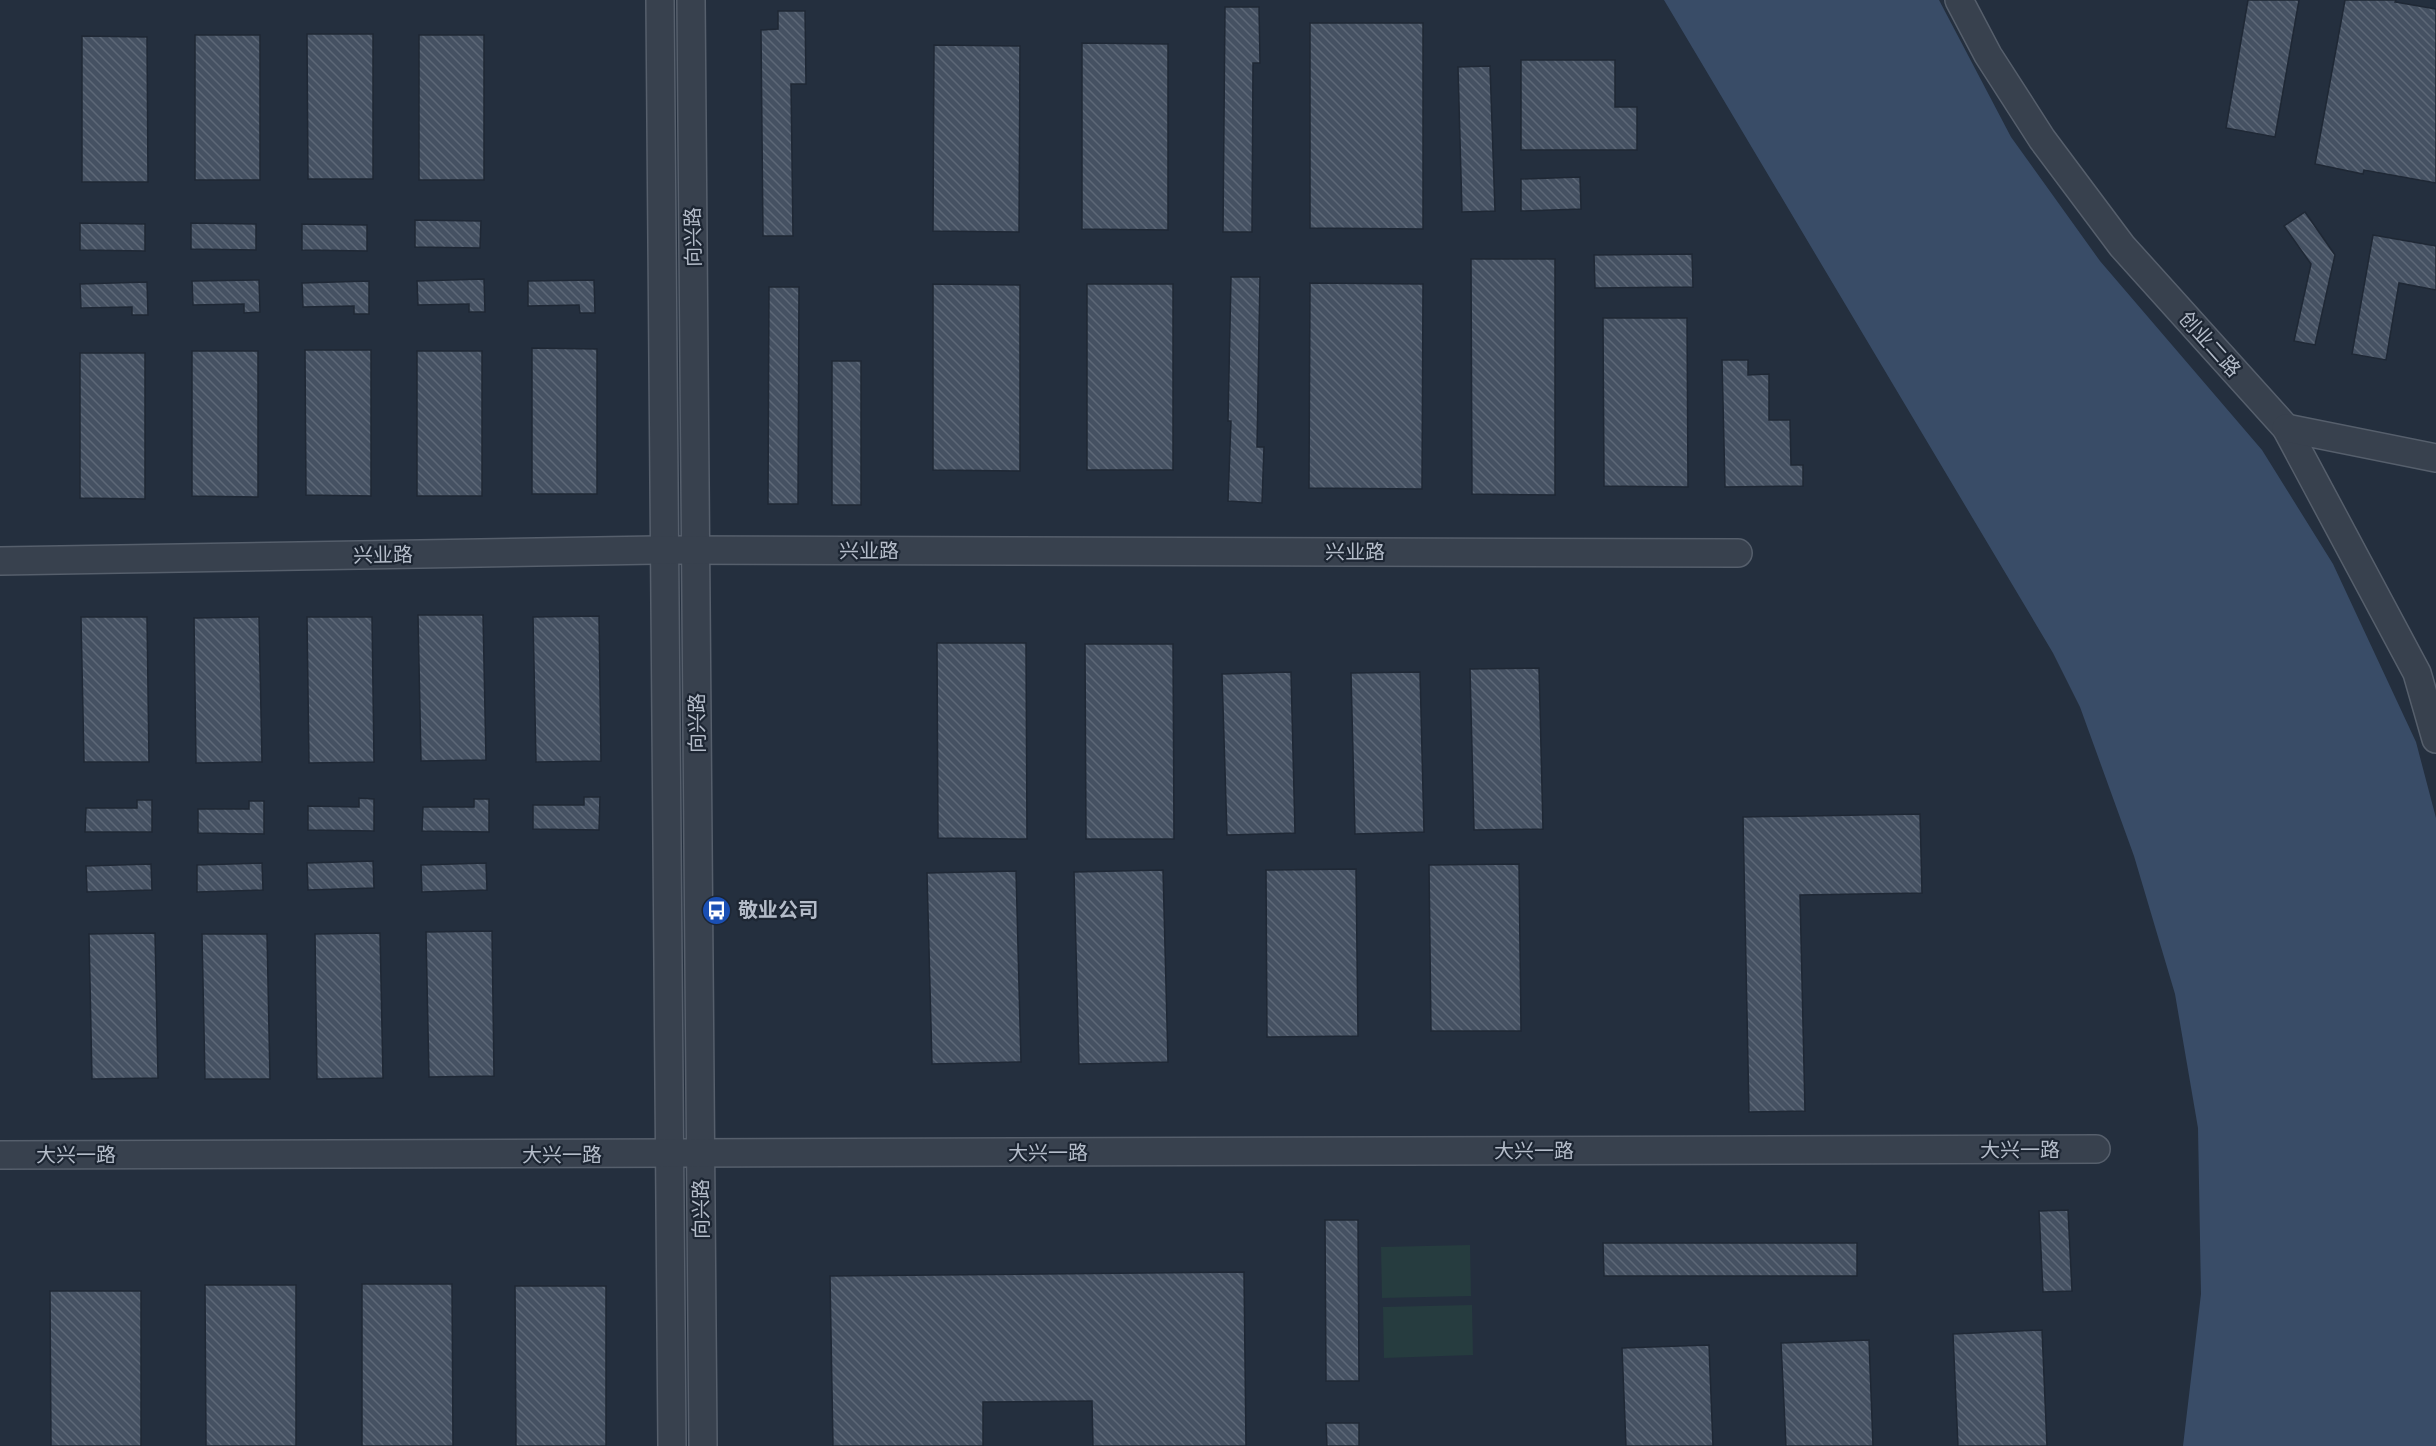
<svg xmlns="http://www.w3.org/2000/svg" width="2436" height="1446" font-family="'DejaVu Sans','Noto Sans SC',sans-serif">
<defs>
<pattern id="building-back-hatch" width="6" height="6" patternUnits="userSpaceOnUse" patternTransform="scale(1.5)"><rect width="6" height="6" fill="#455162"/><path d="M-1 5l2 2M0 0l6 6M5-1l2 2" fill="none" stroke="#5d6877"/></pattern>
</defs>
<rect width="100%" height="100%" fill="#242f3e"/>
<g fill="#263c3f">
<polygon points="1470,1245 1471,1296 1382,1298 1381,1247"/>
<polygon points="1472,1305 1473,1355 1384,1358 1383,1307"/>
</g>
<polygon fill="#394c67" points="1664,0 1939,0 2011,137 2100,261 2262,450 2333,564 2416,742 2436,818 2436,1446 2183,1446 2201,1294 2198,1128 2175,994 2134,856 2080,707 2053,653"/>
<g fill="url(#building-back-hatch)" stroke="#1f2835" stroke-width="1.5">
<polygon points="2248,0 2299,0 2275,137 2226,128"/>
<polygon points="2345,0 2396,0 2395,2 2436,9 2436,183 2364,170 2363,174 2315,164"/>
<polygon points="1225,7 1259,7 1260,63 1253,63 1252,232 1223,232"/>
<polygon points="778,11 805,11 806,84 791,84 793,236 763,236 761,30 778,29"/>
<polygon points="1310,23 1423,23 1423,229 1310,228"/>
<polygon points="307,34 373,34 373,179 308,179"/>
<rect x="195" y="35" width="65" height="145"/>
<rect x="419" y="35" width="65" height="145"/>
<polygon points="82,36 147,37 148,182 82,182"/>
<polygon points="1082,43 1168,44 1168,230 1082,229"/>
<polygon points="934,45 1020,46 1019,232 933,231"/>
<polygon points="1521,60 1615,60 1615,107 1637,107 1637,150 1521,150"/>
<polygon points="1490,66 1495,211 1462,212 1458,67"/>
<polygon points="1580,177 1581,209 1521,211 1521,179"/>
<polygon points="2305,212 2335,255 2315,345 2294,341 2311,264 2284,226"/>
<polygon points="415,220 481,221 480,248 415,247"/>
<polygon points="80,223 145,224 145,251 80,250"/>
<polygon points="191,223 256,224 256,250 191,249"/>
<polygon points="302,224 367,225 367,251 302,250"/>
<polygon points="2373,235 2436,246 2436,290 2399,283 2386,360 2352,354"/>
<polygon points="1692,254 1693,287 1595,288 1594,255"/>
<polygon points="1471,259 1555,259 1555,495 1472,494"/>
<polygon points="1231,277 1260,277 1257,447 1264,447 1262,503 1228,501 1231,421 1228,421"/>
<polygon points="484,279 485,312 469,312 469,304 418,305 417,281"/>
<polygon points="259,280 260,312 244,313 244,304 193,305 192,281"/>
<polygon points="594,280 595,313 580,313 579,305 528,306 528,281"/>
<polygon points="369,281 369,314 354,314 354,306 303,307 302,283"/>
<polygon points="147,282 148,315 132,315 132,307 81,308 80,284"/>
<polygon points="1310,283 1423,284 1422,489 1309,488"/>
<polygon points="933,284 1020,285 1020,471 933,470"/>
<rect x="1087" y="284" width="86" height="186"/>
<polygon points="769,287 799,287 798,504 768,504"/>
<polygon points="1603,318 1687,318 1688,487 1604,486"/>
<polygon points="532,348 597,349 597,494 532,494"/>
<polygon points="305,350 371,350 371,496 306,495"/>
<polygon points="192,351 258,351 258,497 192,496"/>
<rect x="417" y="351" width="65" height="145"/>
<polygon points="80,353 145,353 145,499 80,498"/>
<polygon points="1722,360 1748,360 1748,375 1769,374 1769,420 1790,420 1791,465 1803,465 1803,486 1725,487"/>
<rect x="832" y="361" width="29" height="144"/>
<polygon points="418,615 483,615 486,760 421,761"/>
<polygon points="599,616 601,761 536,762 533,617"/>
<polygon points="81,617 147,617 149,762 84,762"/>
<polygon points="259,617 262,762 196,763 194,618"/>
<polygon points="307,617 372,617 374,762 309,763"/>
<polygon points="937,643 1026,643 1027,839 938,838"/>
<polygon points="1085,644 1173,644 1174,839 1086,839"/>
<polygon points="1539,668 1543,829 1474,830 1470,669"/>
<polygon points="1291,672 1295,833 1227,835 1222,674"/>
<polygon points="1420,672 1424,832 1355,834 1351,673"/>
<polygon points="584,797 600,797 599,830 533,829 533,805 584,805"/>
<polygon points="359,798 374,799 374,831 308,830 308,806 359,807"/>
<polygon points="474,799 489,799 489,832 422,831 423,807 474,807"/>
<polygon points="137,800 152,800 152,832 85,832 86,808 137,808"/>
<polygon points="249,801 264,801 264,834 198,833 198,809 249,809"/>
<polygon points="1920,814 1922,893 1800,895 1805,1111 1749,1112 1743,817"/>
<polygon points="373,861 374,888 308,890 307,863"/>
<polygon points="262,863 263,890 197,892 197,865"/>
<polygon points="486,863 487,890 422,892 421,865"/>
<polygon points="151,864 152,890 87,892 86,866"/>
<polygon points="1519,864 1521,1031 1431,1031 1429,865"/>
<polygon points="1356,869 1358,1036 1267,1037 1266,870"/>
<polygon points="1163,870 1168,1062 1079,1064 1074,872"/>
<polygon points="1016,871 1021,1062 932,1064 927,873"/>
<polygon points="492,931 494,1076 429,1077 426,932"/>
<polygon points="155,933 158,1078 92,1079 89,934"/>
<polygon points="380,933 383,1078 317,1079 315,934"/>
<polygon points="202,934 267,934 270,1079 205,1079"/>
<polygon points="2068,1210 2072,1291 2043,1292 2039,1211"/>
<polygon points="1325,1220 1358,1220 1359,1381 1326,1381"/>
<polygon points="1603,1243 1857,1243 1857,1276 1604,1276"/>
<polygon points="1244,1272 1246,1446 1093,1446 1092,1401 983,1402 983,1446 833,1446 830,1276"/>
<polygon points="362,1284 452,1284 453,1446 362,1446"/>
<polygon points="205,1285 296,1285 296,1446 206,1446"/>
<polygon points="515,1286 606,1286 606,1446 516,1446"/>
<polygon points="50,1291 141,1291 141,1446 51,1446"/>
<polygon points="2042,1330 2047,1446 1958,1446 1953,1334"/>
<polygon points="1869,1340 1873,1446 1786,1446 1781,1343"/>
<polygon points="1709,1345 1713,1446 1626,1446 1622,1348"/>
<polygon points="1326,1423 1359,1423 1359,1446 1327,1446"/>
</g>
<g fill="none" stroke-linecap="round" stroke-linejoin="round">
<defs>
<g id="minor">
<polyline points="660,0 672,1446"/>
<polyline points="691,0 703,1446"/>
<polyline points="1959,0 1988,55 2042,139 2122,246 2286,428 2417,673 2436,739"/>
<polyline points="2286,428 2436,458"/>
<polyline points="0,561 656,550 1738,553"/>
<polyline points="0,1155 2096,1149"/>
</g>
</defs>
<use href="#minor" stroke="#565f6c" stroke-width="30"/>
<use href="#minor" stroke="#38414e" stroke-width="27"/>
</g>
<defs>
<symbol id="bus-disc" viewBox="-11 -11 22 22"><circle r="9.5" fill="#1a4fb4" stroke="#1d2633"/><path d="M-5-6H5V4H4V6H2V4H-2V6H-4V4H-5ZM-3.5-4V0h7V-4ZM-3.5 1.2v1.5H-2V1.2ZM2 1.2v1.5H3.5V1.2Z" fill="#fff"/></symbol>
</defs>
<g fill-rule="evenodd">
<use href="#bus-disc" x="700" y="894" width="33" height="33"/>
</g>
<g text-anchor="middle" stroke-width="4.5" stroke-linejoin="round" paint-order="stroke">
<g font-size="20" fill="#b4bcc9" stroke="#1d2633">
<text transform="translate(693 237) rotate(-91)" y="7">向兴路</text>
<text transform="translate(2210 344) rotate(48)" y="7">创业二路</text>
<text x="869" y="558">兴业路</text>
<text x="1355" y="559">兴业路</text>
<text transform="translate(383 555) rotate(-1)" y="7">兴业路</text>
<text transform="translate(697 723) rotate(-90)" y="7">向兴路</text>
<text x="2020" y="1157">大兴一路</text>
<text x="1534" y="1158">大兴一路</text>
<text x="1048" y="1160">大兴一路</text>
<text x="76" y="1162">大兴一路</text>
<text x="562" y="1162">大兴一路</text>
<text transform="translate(701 1209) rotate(-90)" y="7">向兴路</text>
</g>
<g font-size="20" font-weight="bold" fill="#b4bcc9" stroke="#1d2633" text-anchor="start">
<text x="738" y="917">敬业公司</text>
</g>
</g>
</svg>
